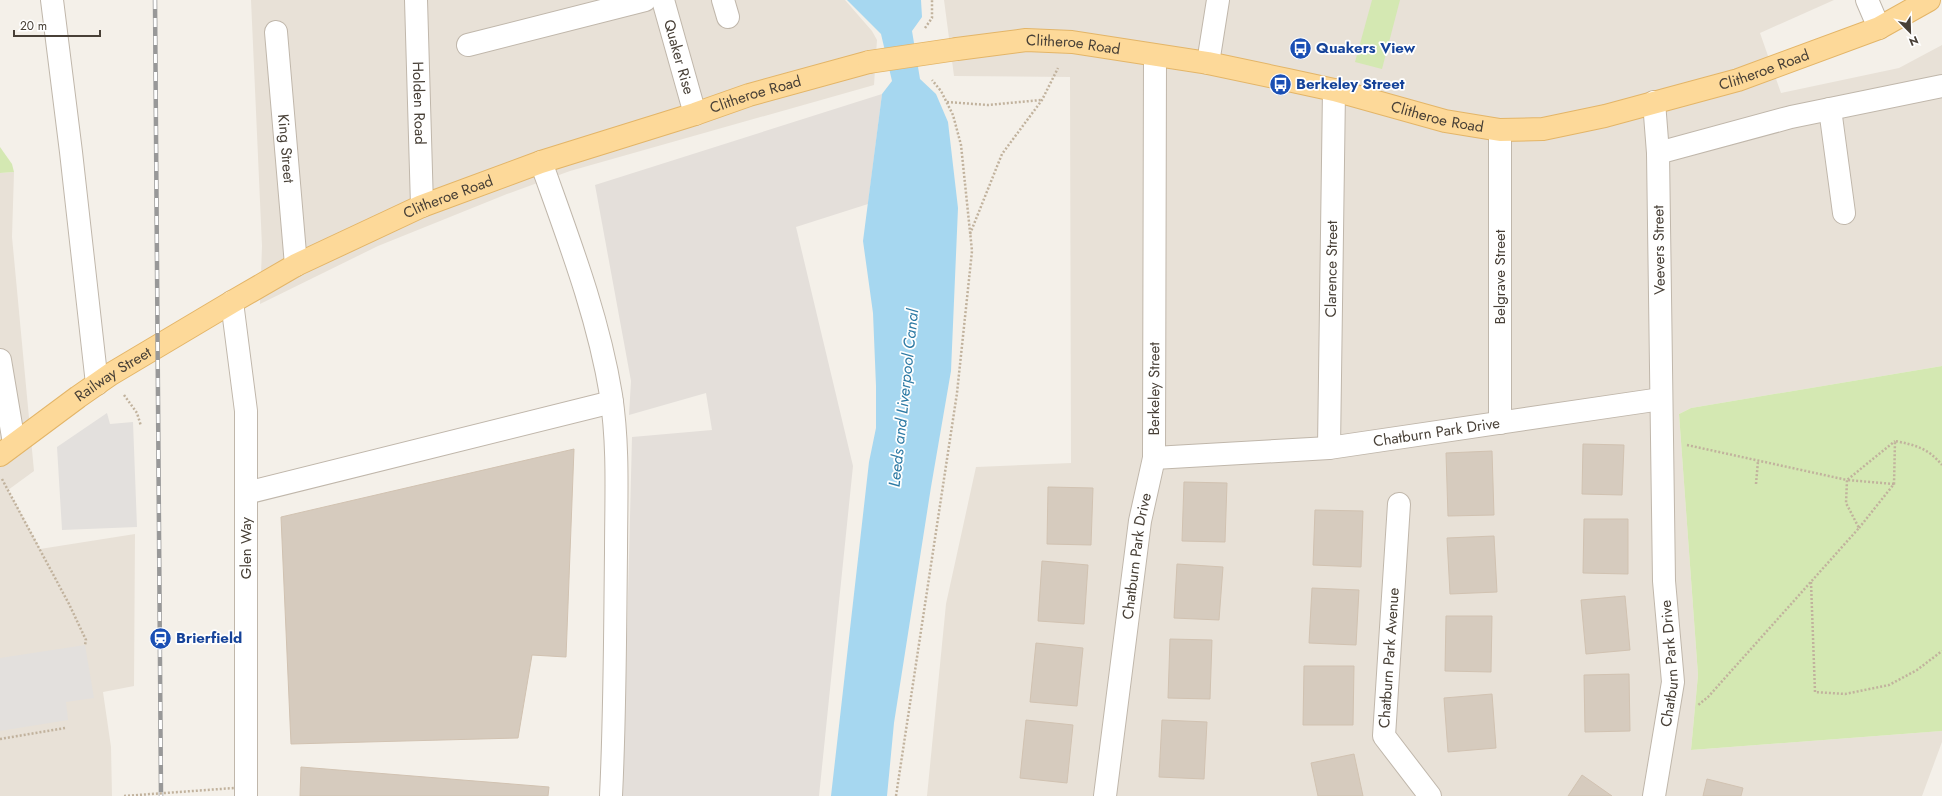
<svg xmlns="http://www.w3.org/2000/svg" width="1942" height="796" font-family="Jost,sans-serif">
<rect width="100%" height="100%" fill="#f4f0e9"/>
<g fill="#e8e1d7">
<polygon points="251,0 845,0 872,31 877,40 874,85 570,171 507,194 378,246 260,304 262,246"/>
<polygon points="944,0 1834,0 1760,33 1781,93 1899,68 1942,45 1942,366 1691,408 1679,414 1698,675 1691,750 1942,731 1942,742 1922,796 927,796 946,604 976,467 1071,463 1070,77 954,76"/>
<polygon points="14,172 12,237 34,471 8,490 40,549 135,534 134,686 103,692 111,747 112,796 0,796 0,173"/>
</g>
<polygon fill="#e4dfda" points="882,94 868,204 796,227 853,466 819,796 623,796 632,437 712,430 706,393 629,415 631,381 595,185"/>
<g fill="#d4e8b2">
<polygon points="1372,0 1400,0 1382,69 1355,62"/>
<polygon points="0,147 12,164 14,172 0,173"/>
<polygon points="1942,366 1942,731 1691,750 1698,675 1679,414 1691,408"/>
</g>
<g fill="#e3e0dd">
<polygon points="107,413 110,424 133,422 137,527 62,530 57,447"/>
<polygon points="85,645 94,698 66,702 68,720 0,731 0,658"/>
</g>
<polygon fill="#a6d7f0" points="847,0 921,0 922,17 912,31 920,79 936,94 948,122 958,208 951,371 931,487 894,723 887,796 831,796 869,462 876,428 876,386 873,313 863,241 882,94 892,81 881,34"/>
<g fill="#d6cbbe" stroke="#d1c2b1">
<polygon points="1583,444 1624,445 1622,495 1582,494"/>
<polygon points="574,449 566,657 532,655 518,738 291,744 281,517"/>
<polygon points="1492,451 1494,515 1448,516 1446,453"/>
<polygon points="1184,482 1227,483 1225,542 1182,541"/>
<polygon points="1048,487 1093,488 1091,545 1047,544"/>
<polygon points="1315,510 1363,511 1361,567 1313,565"/>
<polygon points="1584,519 1628,519 1628,574 1583,573"/>
<polygon points="1494,536 1497,592 1450,594 1447,538"/>
<polygon points="1042,561 1088,565 1084,624 1038,621"/>
<polygon points="1177,564 1223,567 1219,620 1174,618"/>
<polygon points="1312,588 1359,590 1356,645 1309,643"/>
<polygon points="1625,596 1630,650 1586,654 1581,600"/>
<polygon points="1446,616 1492,616 1491,672 1445,671"/>
<polygon points="1170,639 1212,640 1210,699 1168,698"/>
<polygon points="1036,643 1083,648 1077,706 1030,702"/>
<polygon points="1304,666 1354,666 1353,725 1303,725"/>
<polygon points="1629,674 1630,731 1585,732 1584,675"/>
<polygon points="1492,694 1496,748 1448,752 1444,698"/>
<polygon points="1026,720 1073,725 1067,783 1020,778"/>
<polygon points="1162,720 1207,722 1204,779 1159,777"/>
<polygon points="1354,754 1363,796 1318,796 1311,763"/>
<polygon points="301,767 549,787 548,796 300,796"/>
<polygon points="1582,775 1612,796 1568,796"/>
<polygon points="1707,779 1743,788 1741,796 1703,796"/>
</g>
<g fill="none" stroke-linecap="round" stroke-linejoin="round">
<defs>
<g id="minor">
<polyline points="52,0 71,152 97,384"/>
<path id="s1" d="M416 0 422 206"/>
<path id="s2" d="M663 0 695 114"/>
<polyline points="723,0 728,17"/>
<polyline points="1867,0 1879,28"/>
<path id="s3" d="M276 32 296 265"/>
<polyline points="468,45 645,0"/>
<polyline points="1208,63 1218,0"/>
<polyline points="1830,109 1844,213"/>
<polyline points="1658,153 1791,117 1942,86"/>
<path d="M541 162C568 238 598 315 611 395 619 447 616 500 616 553 615 634 615 715 611 796"/>
<polyline points="232,302 246,411 246,796"/>
<polyline points="0,360 14,443"/>
<polyline points="1500,423 1500,130"/>
<path id="s4" d="M1329 448 1334 90"/>
<path id="s5" d="M1154 458 1329 448 1661 399"/>
<polyline points="246,493 612,402"/>
<polyline points="1399,504 1384,736 1430,796"/>
<path id="s6" d="M1105 796 1140 521 1154 458 1155 56"/>
<path id="s7" d="M1654 796 1673 682 1664 581 1658 153 1654 102"/>
</g>
<g id="major">
<path id="s8" d="M957 49 1026 40 1072 42 1208 63 1288 80 1334 90 1445 121 1500 130 1543 129 1605 116 1738 80 1879 28 1929 0"/>
<path id="s9" d="M0 455 78 397 111 374 232 302 296 265 422 206 541 162 695 114 749 95 869 62"/>
</g>
</defs>
<use href="#minor" stroke="#c0b7ab" stroke-width="24"/>
<use href="#major" stroke="#e3b568" stroke-width="24"/>
<g stroke="#c1b29d" stroke-width="2.5" stroke-dasharray="2 2" stroke-linecap="butt">
<polyline points="925,28 932,18 932,0"/>
<polyline points="947,102 988,105 1041,100"/>
<polyline points="970,234 1002,154 1042,100 1058,68"/>
<polyline points="124,395 137,413 141,426"/>
<polyline points="1687,445 1847,480 1846,503 1859,528 1708,697 1697,706"/>
<polyline points="2,479 69,604 86,640 85,645"/>
<polyline points="1756,484 1758,461"/>
<polyline points="1894,484 1847,480 1895,441"/>
<path d="M1859 528 1894 484 1895 441C1915 445 1928 448 1942 465"/>
<polyline points="1811,582 1815,692 1845,694 1889,685 1917,670 1942,651"/>
<polyline points="0,739 65,728"/>
<polyline points="896,796 957,393 972,251 961,145 953,115 941,91 932,80"/>
</g>
<use href="#minor" stroke="#fff" stroke-width="22"/>
<use href="#major" stroke="#fdd999" stroke-width="22"/>
<defs>
<polyline id="rail" points="155,0 161,796"/>
</defs>
<use href="#rail" stroke="#989898" stroke-width="4.5"/>
<use href="#rail" stroke="#fff" stroke-width="3" stroke-dasharray="9" stroke-linecap="butt"/>
<defs>
<polyline id="major-bridge" points="869,62 957,49"/>
</defs>
<use href="#major-bridge" stroke="#e3b568" stroke-width="24" stroke-linecap="butt"/>
<polyline stroke="#c1b29d" stroke-width="2.5" stroke-dasharray="2 2" stroke-linecap="butt" points="124,796 234,788"/>
<use href="#major-bridge" stroke="#fdd999" stroke-width="22"/>
</g>
<defs>
<symbol id="bus-disc" viewBox="-11 -11 22 22"><circle r="9.5" fill="#1a4fb4" stroke="#fff"/><path d="M-5-6H5V4H4V6H2V4H-2V6H-4V4H-5ZM-3.5-4V0h7V-4ZM-3.5 1.2v1.5H-2V1.2ZM2 1.2v1.5H3.5V1.2Z" fill="#fff"/></symbol>
<symbol id="station-disc" viewBox="-11 -11 22 22"><circle r="9.5" fill="#1a4fb4" stroke="#fff"/><path d="M-3-6H3Q5-6 5-4V2Q5 4 3 4L4.5 6H3L1.5 4h-3L-3 6H-4.5L-3 4Q-5 4-5 2V-4Q-5-6-3-6ZM-3.5-4v3h7v-3ZM-3.5 1v1.5H-2V1ZM2 1v1.5H3.5V1Z" fill="#fff"/></symbol>
</defs>
<g fill-rule="evenodd">
<use href="#bus-disc" x="1288" y="36" width="25" height="25"/>
<use href="#bus-disc" x="1268" y="72" width="25" height="25"/>
<use href="#station-disc" x="148" y="626" width="25" height="25"/>
</g>
<g text-anchor="middle" stroke-width="3.5" stroke-linejoin="round" paint-order="stroke">
<g font-size="15" fill="#484037" stroke="#fff">
<text dy="5" stroke="none"><textPath href="#s8" startOffset="117">Clitheroe Road</textPath></text>
<text dy="5" stroke="none"><textPath href="#s2" startOffset="59">Quaker Rise</textPath></text>
<text dy="5" stroke="none"><textPath href="#s8" startOffset="825">Clitheroe Road</textPath></text>
<text dy="5" stroke="none"><textPath href="#s9" startOffset="843">Clitheroe Road</textPath></text>
<text dy="5" stroke="none"><textPath href="#s1" startOffset="103">Holden Road</textPath></text>
<text dy="5" stroke="none"><textPath href="#s8" startOffset="489">Clitheroe Road</textPath></text>
<text dy="5" stroke="none"><textPath href="#s3" startOffset="117">King Street</textPath></text>
<text dy="5" stroke="none"><textPath href="#s9" startOffset="519">Clitheroe Road</textPath></text>
<text transform="translate(1659 250) rotate(-91)" y="5">Veevers Street</text>
<text dy="5" stroke="none"><textPath href="#s4" startOffset="179">Clarence Street</textPath></text>
<text transform="translate(1500 277) rotate(-90)" y="5">Belgrave Street</text>
<text dy="5" stroke="none"><textPath href="#s9" startOffset="139">Railway Street</textPath></text>
<text dy="5" stroke="none"><textPath href="#s6" startOffset="411">Berkeley Street</textPath></text>
<text dy="5" stroke="none"><textPath href="#s5" startOffset="284">Chatburn Park Drive</textPath></text>
<text transform="translate(246 548) rotate(-90)" y="5">Glen Way</text>
<text dy="5" stroke="none"><textPath href="#s6" startOffset="242">Chatburn Park Drive</textPath></text>
<text transform="translate(1389 658) rotate(-86)" y="5">Chatburn Park Avenue</text>
<text dy="5" stroke="none"><textPath href="#s7" startOffset="134">Chatburn Park Drive</textPath></text>
</g>
<g font-size="15" font-weight="bold" fill="#164399" stroke="#fff" text-anchor="start">
<text x="1316" y="53">Quakers View</text>
<text x="1296" y="89">Berkeley Street</text>
<text x="176" y="643">Brierfield</text>
</g>
<g font-size="16" font-style="italic" fill="#2d7aa4" stroke="#fff">
<text transform="translate(903 398) rotate(-84)" y="6">Leeds and Liverpool Canal</text>
</g>
</g>
<g transform="translate(1910 32) rotate(157)" stroke="#ffffff" stroke-width="3" paint-order="stroke">
<path d="M0-3L7 15L0 10L-7 15Z" fill="#484037"/>
<text y="-6" font-size="11" font-weight="bold" text-anchor="middle" fill="#484037">N</text>
</g>
<path d="M14 30v6h86v-6" fill="none" stroke="#484037" stroke-width="2"/>
<text x="20" y="30" font-size="12" fill="#484037" stroke="#ffffff" stroke-width="3" paint-order="stroke">20 m</text>
</svg>
